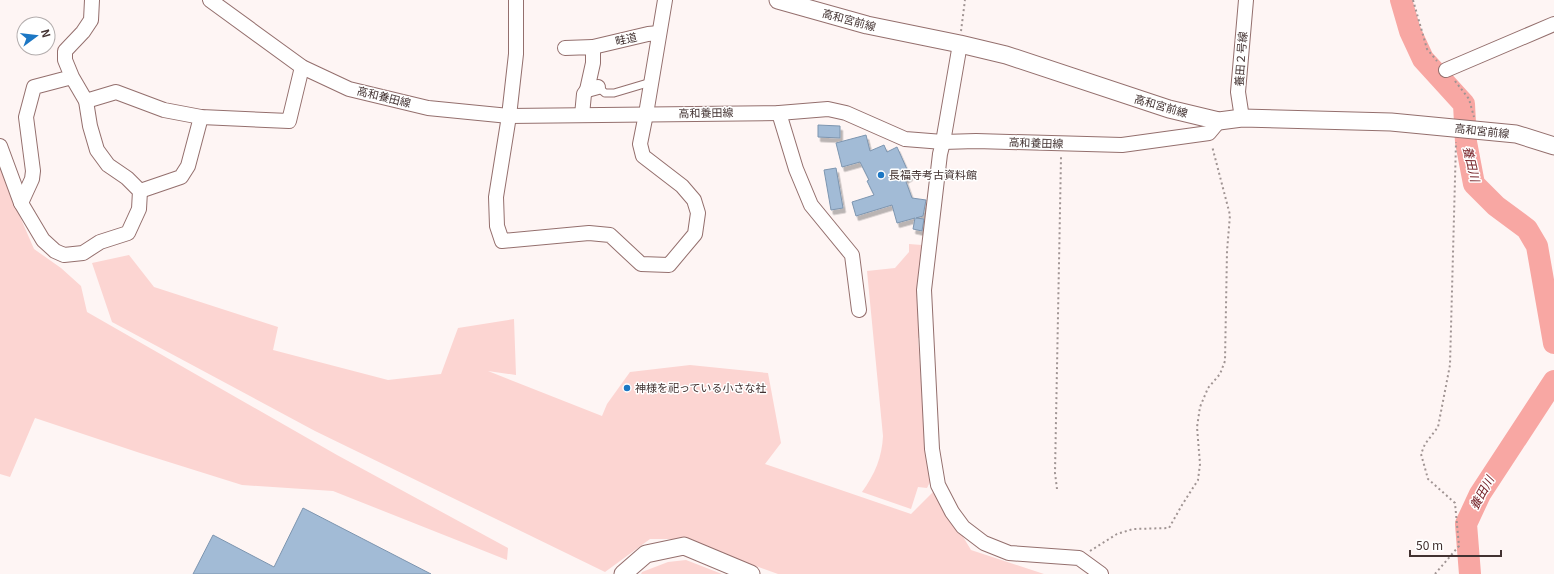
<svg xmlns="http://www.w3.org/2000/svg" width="1554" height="574" font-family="Georgia,'Noto Sans JP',serif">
<defs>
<filter id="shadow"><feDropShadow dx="2.5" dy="4.5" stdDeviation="0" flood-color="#0004"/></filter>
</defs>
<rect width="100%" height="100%" fill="#fef5f4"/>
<g fill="#fcd5d2">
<polygon points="0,164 15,205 34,249 61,268 81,286 87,312 337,455 508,548 507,560 333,491 242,485 140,453 35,418 10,477 0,474"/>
<path d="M909 244 922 245 919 293 921 337 918 338 926 454 930 482 927 488 918 487 911 509 862 492C875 474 882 457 883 436L867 271 895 268 909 252Z"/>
<polygon points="129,255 154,287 278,327 273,350 388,380 441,374 458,328 514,319 516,375 488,371 602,416 607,404 630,372 690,365 768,373 781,443 765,464 911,514 935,490 971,550 1044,574 778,574 682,539 650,539 605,572 315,431 112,322 92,263"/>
<polygon points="686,560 722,574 641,574 642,572 668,562"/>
</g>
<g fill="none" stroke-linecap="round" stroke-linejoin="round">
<g stroke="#f8a7a3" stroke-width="22">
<polyline points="1401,0 1410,31 1423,59 1464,104 1466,142 1474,184 1496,206 1527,229 1537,246 1554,343"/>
<polyline points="1470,574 1466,524 1480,494 1554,381"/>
</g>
</g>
<g fill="#a2bbd6" stroke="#7d95af" filter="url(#shadow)">
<polygon points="818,125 840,126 840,138 818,137"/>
<polygon points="866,135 870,151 884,145 887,152 897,147 910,176 905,179 912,198 926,200 923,216 916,218 924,219 922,231 913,229 915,218 897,223 892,205 856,216 852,202 874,195 867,181 869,180 860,162 842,167 836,143"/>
<polygon points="836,168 843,208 831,210 824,170"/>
<polygon points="303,508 431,574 193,574 213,535 274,567"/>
</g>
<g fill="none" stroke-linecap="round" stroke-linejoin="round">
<defs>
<polyline id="service" points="598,87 605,93 614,93 651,82"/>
<g id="minor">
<polyline points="210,0 302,67 349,89 428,108 509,116 779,113 828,109 846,113 905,139 943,142 976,141 1122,145 1209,133 1219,121"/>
<polyline points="516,0 516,54 509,116 496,197 497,226 502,241 589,233 610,235 641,264 669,265 695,234 698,213 694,200 682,186 643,156 640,144 646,114 665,0"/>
<polyline points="960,44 943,142 940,154 924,290 932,449 938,485 952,512 963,527 984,543 1009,553 1079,558 1101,574"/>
<polyline points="593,47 648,34 659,33"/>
<polyline points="565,48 593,47 593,63 587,90 598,87"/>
<polyline points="1446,70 1554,24"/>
<polyline points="72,77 34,87 26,117 33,171 32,179 21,203 43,240 55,251 64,255 83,253 100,242 128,233 139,209 140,191 127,178 108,165 97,150 90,126 86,101 72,77 65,60 65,51 83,32 91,20 92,0"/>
<polyline points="86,101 116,92 164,110 201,117 289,121 302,67"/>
<polyline points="779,113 796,169 811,205 852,255 859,310"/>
<polyline points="582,115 584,94 587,90"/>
<polyline points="1242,118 1238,92 1246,0"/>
<polyline points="0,146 21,203"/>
<polyline points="140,191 181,177 188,166 201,117"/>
</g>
<g id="tertiary">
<polyline points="778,0 867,25 960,44 1006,55 1169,109 1219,121 1242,118 1391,122 1516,134 1554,146"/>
<polyline points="623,574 646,554 684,546 751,574"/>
</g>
</defs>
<use href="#service" stroke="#946f6d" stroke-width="9"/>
<use href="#minor" stroke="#946f6d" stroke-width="16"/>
<use href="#tertiary" stroke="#946f6d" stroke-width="19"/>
<g stroke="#a09493" stroke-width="2" stroke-dasharray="2 3" stroke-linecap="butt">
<polyline points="1413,0 1427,49 1437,61"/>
<polyline points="961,31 965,0"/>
<polyline points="1455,81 1469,99 1474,117"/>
<polyline points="1057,489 1055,473 1061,157"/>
<polyline points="1090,551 1117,534 1133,529 1169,528 1182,505 1198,480 1200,464 1197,427 1200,407 1208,388 1220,374 1225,361 1227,251 1230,215 1212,146"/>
<polyline points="1435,574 1459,546 1455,503 1428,479 1421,454 1425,444 1438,427 1450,365 1456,142"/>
</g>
<use href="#service" stroke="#fff" stroke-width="7"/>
<use href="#minor" stroke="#fff" stroke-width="14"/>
<use href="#tertiary" stroke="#fff" stroke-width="17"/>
</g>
<g fill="#1c77c4" stroke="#fff" stroke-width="1.5">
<circle cx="881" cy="175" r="4"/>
<circle cx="627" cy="388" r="4"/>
</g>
<g text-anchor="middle" stroke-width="3" stroke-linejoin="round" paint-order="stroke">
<g font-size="11" fill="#423231" stroke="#fff">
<text transform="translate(849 20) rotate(15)" y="4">高和宮前線</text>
<text transform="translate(626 39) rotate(-13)" y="4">畦道</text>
<text transform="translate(1241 59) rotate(-86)" y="4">養田２号線</text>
<text transform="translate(384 97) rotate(14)" y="4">高和養田線</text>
<text transform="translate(1161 106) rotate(16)" y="4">高和宮前線</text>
<text transform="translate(706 113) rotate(-1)" y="4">高和養田線</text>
<text transform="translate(1482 131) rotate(6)" y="4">高和宮前線</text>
<text transform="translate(1036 143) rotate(2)" y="4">高和養田線</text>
</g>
<g font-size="11" fill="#423231" stroke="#fff" text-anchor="start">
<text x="889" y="179">長福寺考古資料館</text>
<text x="635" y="392">神様を祀っている小さな社</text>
</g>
<g font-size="12" font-style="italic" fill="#70191f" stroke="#fff">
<text transform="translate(1471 164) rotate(77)" y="4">養田川</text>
<text transform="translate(1482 493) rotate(-61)" y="4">養田川</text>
</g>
</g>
<g transform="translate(36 36) rotate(75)"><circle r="19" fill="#ffffff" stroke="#b3adad"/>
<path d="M0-3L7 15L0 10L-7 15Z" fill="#1c77c4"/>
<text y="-6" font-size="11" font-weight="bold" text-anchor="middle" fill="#423231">N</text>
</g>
<path d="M1410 550v6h91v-6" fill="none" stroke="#423231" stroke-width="2"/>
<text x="1416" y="550" font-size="12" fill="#423231" stroke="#ffffff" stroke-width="3" paint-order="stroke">50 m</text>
</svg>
